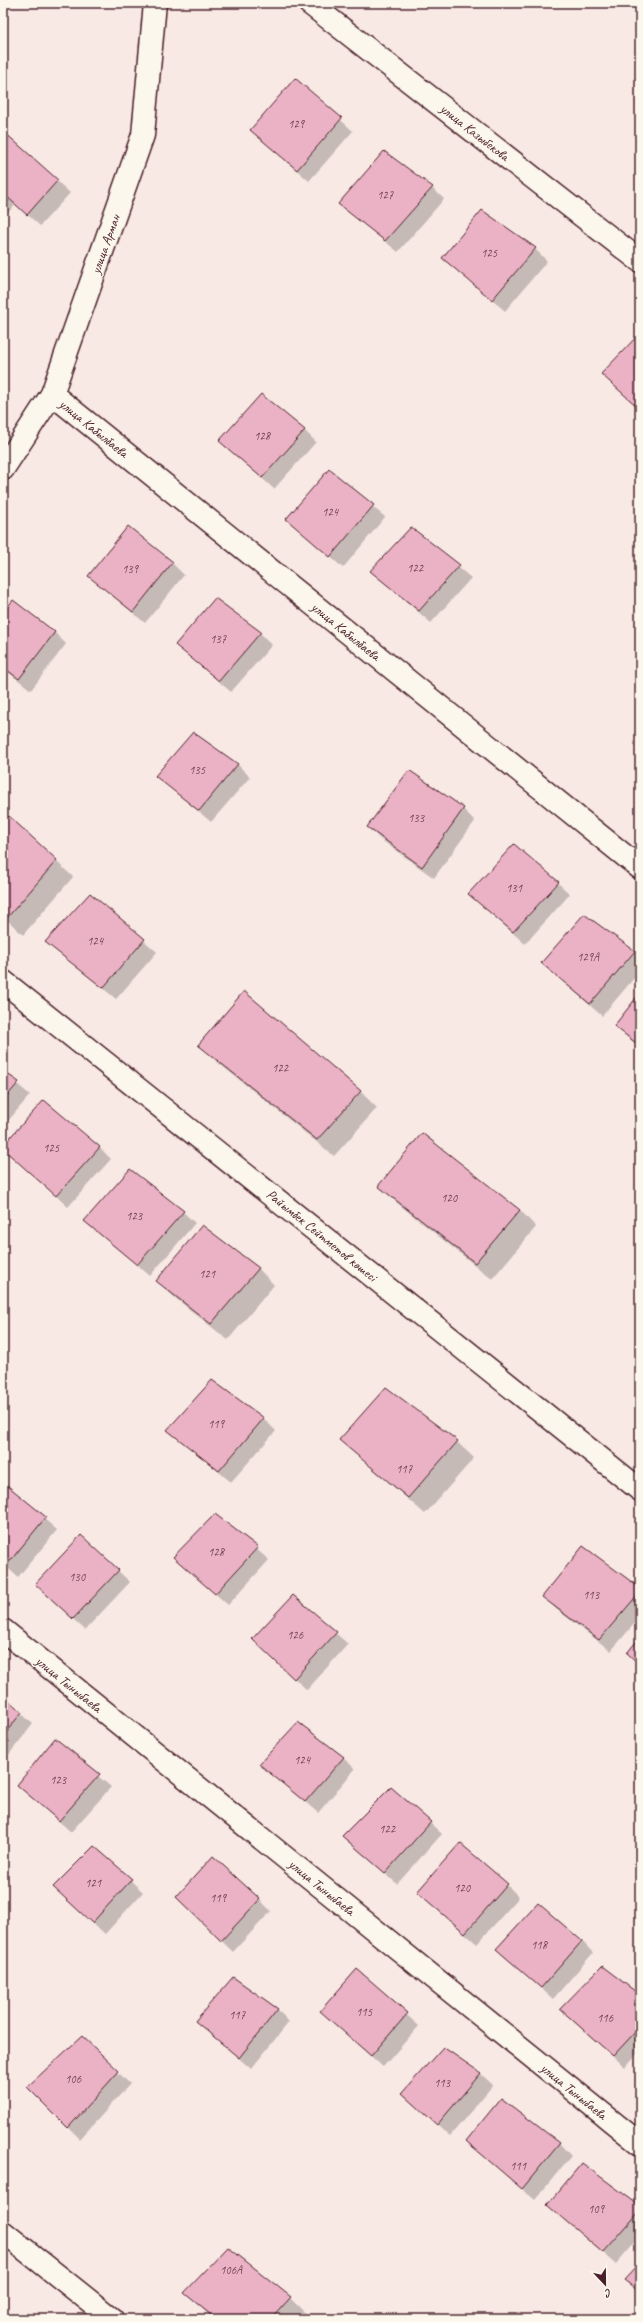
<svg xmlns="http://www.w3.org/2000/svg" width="643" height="2322" font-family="Caveat,sans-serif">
<rect width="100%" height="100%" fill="#f8e9e4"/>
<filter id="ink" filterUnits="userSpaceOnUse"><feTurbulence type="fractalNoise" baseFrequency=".025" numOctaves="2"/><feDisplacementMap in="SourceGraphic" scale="8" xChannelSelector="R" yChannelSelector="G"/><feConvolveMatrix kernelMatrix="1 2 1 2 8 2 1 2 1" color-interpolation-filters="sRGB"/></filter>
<g filter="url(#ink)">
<g fill="#0003">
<polygon points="295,79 353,131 309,181 251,130"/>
<polygon points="3,132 70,193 40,226 16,204 3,218"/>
<polygon points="432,188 444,199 398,252 339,204"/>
<polygon points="482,211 535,249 547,261 505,311 443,258"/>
<polygon points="640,334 640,409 602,374"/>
<polygon points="304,430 316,442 274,489 220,441"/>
<polygon points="329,471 385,517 343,568 287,519"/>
<polygon points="411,528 471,578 431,623 371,571"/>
<polygon points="172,563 184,575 145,623 89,576"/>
<polygon points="13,601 55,633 66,644 31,690 3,668 3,614"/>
<polygon points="260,633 272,645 231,692 176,645"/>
<polygon points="193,733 238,765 250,777 211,822 157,776"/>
<polygon points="409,772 463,809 475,821 434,878 380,839 368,827"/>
<polygon points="3,823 56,861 73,877 23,935 3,916"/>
<polygon points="558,883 570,894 525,944 470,894"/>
<polygon points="90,894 157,952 116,999 47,942"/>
<polygon points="634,952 640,958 640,971 602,1016 542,963"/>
<polygon points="640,995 640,1048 615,1026"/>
<polygon points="200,1045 360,1091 377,1108 334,1156 216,1061"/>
<polygon points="3,1072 30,1095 3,1127"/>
<polygon points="3,1146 99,1147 111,1159 68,1207"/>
<polygon points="379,1185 520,1210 536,1227 492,1279 396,1202"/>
<polygon points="183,1212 195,1223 150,1276 86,1221"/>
<polygon points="258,1268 274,1285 228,1340 174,1297 157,1281"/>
<polygon points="212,1381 264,1419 276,1431 231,1482 168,1430"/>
<polygon points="340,1440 457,1442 474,1458 425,1514"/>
<polygon points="3,1483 57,1530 18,1577 3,1564"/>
<polygon points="216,1515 269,1560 228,1605 174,1557"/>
<polygon points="81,1536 130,1582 85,1630 48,1596"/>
<polygon points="640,1589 640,1617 611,1651 556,1609 544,1597"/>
<polygon points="293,1596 348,1644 307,1690 265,1651"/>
<polygon points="3,1697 33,1724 3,1762"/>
<polygon points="55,1740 111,1787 71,1832 18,1785"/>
<polygon points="343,1757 355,1769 318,1813 261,1764"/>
<polygon points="430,1823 442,1834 397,1884 344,1836"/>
<polygon points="94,1847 143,1892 105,1934 66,1899"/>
<polygon points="507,1885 519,1897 477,1944 418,1892"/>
<polygon points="259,1899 271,1911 233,1952 189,1909"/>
<polygon points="582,1941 593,1953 553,1999 497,1949"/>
<polygon points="357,1970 419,2026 383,2067 321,2011"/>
<polygon points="233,1978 278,2010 289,2022 251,2069 197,2021"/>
<polygon points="640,1997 640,2051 625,2067 573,2021"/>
<polygon points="82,2037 130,2084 80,2139 28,2087"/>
<polygon points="443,2049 481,2074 493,2085 450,2136 403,2093"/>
<polygon points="3,2072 7,2075 3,2079"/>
<polygon points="501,2099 560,2144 571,2156 535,2200 467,2141"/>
<polygon points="548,2205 640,2208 640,2236 616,2264"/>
<polygon points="640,2264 640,2294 625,2280"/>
<polygon points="185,2293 290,2298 306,2314 302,2319 214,2319"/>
</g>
<g fill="#ebb2c5" stroke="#4a1f2b">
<polygon points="295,78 342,118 297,170 250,130"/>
<polygon points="3,131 58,180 27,215 3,193"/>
<polygon points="384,151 433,187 385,241 338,204"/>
<polygon points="482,210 536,248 492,300 442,258"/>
<polygon points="640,333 640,409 601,374"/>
<polygon points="261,394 305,430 262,478 219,441"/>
<polygon points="329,469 374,505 330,557 286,519"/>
<polygon points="128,526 173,562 133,612 88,576"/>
<polygon points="411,527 460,565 419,611 370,571"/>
<polygon points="215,598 261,632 219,681 175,645"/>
<polygon points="13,600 55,632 19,679 3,667 3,613"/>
<polygon points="193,732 238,764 199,811 155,776"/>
<polygon points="409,770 464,808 422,867 367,827"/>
<polygon points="9,816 57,860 6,919 3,916 3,822"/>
<polygon points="514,844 559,882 513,932 468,894"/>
<polygon points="90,893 145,939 103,988 45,942"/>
<polygon points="584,914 635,951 590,1004 541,963"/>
<polygon points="244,991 361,1091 317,1140 198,1045"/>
<polygon points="640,993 640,1046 614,1026"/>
<polygon points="3,1071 19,1082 3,1101"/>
<polygon points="44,1100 100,1147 56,1196 3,1149 3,1145"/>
<polygon points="422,1133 520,1210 475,1263 378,1186"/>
<polygon points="130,1169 184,1211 137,1265 84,1221"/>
<polygon points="202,1225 259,1268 211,1324 156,1281"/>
<polygon points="212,1380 264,1418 219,1471 167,1430"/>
<polygon points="386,1387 458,1441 408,1498 339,1440"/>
<polygon points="3,1482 46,1517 6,1566 3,1564"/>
<polygon points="215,1514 258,1547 215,1594 173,1557"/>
<polygon points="81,1535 119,1570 73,1619 35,1584"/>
<polygon points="583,1546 640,1588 640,1592 599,1640 542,1597"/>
<polygon points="293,1595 337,1632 294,1679 252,1639"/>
<polygon points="640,1637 640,1665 627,1653"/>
<polygon points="3,1696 22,1712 3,1736"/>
<polygon points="298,1722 344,1757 305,1802 259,1764"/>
<polygon points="55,1738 100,1774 59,1821 17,1785"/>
<polygon points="391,1787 431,1822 385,1873 342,1836"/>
<polygon points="460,1843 508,1884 465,1933 417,1892"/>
<polygon points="94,1846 132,1879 92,1923 53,1887"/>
<polygon points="213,1856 260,1899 221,1941 176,1897"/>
<polygon points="538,1903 582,1941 541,1988 496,1949"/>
<polygon points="602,1966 640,1995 640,2027 613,2056 560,2009"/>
<polygon points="357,1969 408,2013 371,2056 320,2011"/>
<polygon points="233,1977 278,2009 239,2058 195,2021"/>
<polygon points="82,2036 119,2071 68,2128 27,2087"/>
<polygon points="443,2047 481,2073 437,2125 402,2093"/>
<polygon points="501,2098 560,2143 522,2189 466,2141"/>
<polygon points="582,2163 640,2206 640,2211 603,2253 547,2205"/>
<polygon points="228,2247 291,2297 271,2319 216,2319 184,2293"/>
<polygon points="640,2263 640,2292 624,2280"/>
</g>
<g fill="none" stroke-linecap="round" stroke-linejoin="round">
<defs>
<g id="minor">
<polyline points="309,3 640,261"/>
<polyline points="52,394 640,868"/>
<polyline points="3,981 640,1490"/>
<polyline points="3,1630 640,2144"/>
<polyline points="3,2232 112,2319"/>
</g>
<polyline id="tertiary" points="3,469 52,394 143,135 155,3"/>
</defs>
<use href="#minor" stroke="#4a1f2b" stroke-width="25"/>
<use href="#tertiary" stroke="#4a1f2b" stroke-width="25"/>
<use href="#minor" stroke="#fbf7ec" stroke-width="22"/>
<use href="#tertiary" stroke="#fbf7ec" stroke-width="22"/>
</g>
</g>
<g text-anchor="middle" stroke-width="3" stroke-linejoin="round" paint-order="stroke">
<g font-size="12" fill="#724452">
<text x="296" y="128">129</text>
<text x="385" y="199">127</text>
<text x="489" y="257">125</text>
<text x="262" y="440">128</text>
<text x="330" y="516">124</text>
<text x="415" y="572">122</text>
<text x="130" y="573">139</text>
<text x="218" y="643">137</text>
<text x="197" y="774">135</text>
<text x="416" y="822">133</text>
<text x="514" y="892">131</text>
<text x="95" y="945">124</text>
<text x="588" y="961">129А</text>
<text x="280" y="1072">122</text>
<text x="51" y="1152">125</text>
<text x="449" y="1202">120</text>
<text x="134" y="1220">123</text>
<text x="207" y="1278">121</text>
<text x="216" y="1428">119</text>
<text x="404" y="1473">117</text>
<text x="216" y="1556">128</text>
<text x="77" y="1581">130</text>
<text x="591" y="1599">113</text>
<text x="295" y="1639">126</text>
<text x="302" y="1764">124</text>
<text x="58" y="1784">123</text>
<text x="387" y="1833">122</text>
<text x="93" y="1887">121</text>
<text x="462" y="1892">120</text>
<text x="218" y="1902">119</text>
<text x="539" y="1949">118</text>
<text x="364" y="2016">115</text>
<text x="237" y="2019">117</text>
<text x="605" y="2022">116</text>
<text x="73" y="2083">106</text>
<text x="442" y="2087">113</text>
<text x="518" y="2170">111</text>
<text x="596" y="2213">109</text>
<text x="231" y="2274">106А</text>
</g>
<g font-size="14" fill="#4a1f2b" stroke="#fbf7ec">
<text transform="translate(475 132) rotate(38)" y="5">улица Казыбекова</text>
<text transform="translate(105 244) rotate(-70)" y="5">улица Арман</text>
<text transform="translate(94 428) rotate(39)" y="5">улица Кабылбаева</text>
<text transform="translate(346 631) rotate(39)" y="5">улица Кабылбаева</text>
<text transform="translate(322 1235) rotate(39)" y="5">Райымбек Сейтметов көшесі</text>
<text transform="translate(69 1684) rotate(39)" y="5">улица Тыныбаева</text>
<text transform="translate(322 1887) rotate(39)" y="5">улица Тыныбаева</text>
<text transform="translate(574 2091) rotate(39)" y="5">улица Тыныбаева</text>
</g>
</g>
<rect width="643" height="2322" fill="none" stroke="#fbf7ec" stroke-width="16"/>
<rect x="8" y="8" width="627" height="2306" fill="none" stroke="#4a1f2b" stroke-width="1.5" filter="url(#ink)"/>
<g transform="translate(605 2284) rotate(158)" stroke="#fbf7ec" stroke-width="3" paint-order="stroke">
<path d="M0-3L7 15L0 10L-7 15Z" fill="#4a1f2b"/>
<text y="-6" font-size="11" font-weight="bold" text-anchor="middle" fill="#4a1f2b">С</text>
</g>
</svg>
